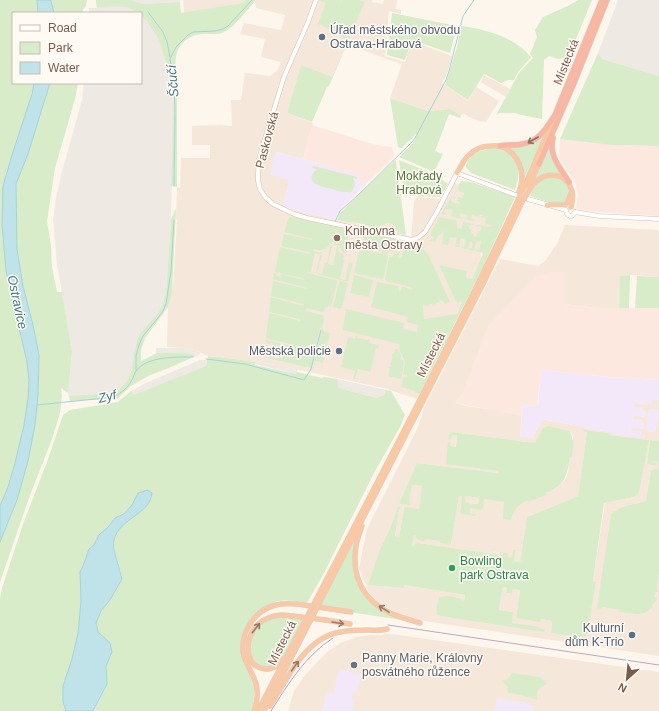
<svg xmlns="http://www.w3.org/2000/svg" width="659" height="711" font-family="Arial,sans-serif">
<rect width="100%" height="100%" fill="#fdf6ec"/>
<g fill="#f5e8da" fill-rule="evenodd">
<polygon points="183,0 246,0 242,3 184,13"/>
<polygon points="256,0 372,0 372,2 383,4 384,0 397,0 396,9 401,10 401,14 389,11 385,56 405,62 412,41 452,56 448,71 442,83 468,101 476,87 499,101 486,122 480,121 469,117 463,113 461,116 450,109 428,111 390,98 402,64 381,57 347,44 332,78 301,65 287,113 313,123 303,159 275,152 289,180 283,207 335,220 355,223 380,230 383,225 386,222 389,223 393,224 395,226 399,233 411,237 414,202 417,196 427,198 441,199 451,180 496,212 480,252 481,257 466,294 429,376 417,399 384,388 257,361 256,362 219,357 208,356 195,350 185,348 167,347 168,307 173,287 177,220 176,219 177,187 180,188 181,158 210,158 210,145 192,145 192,126 220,125 232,126 231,100 241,100 245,73 270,76 277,71 281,62 261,57 265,39 240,34 244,23 281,30 285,15 256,8 255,1"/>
<polygon points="484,75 510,89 506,97 481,82"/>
<path d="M565 225 659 230V277L631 275 621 276 619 308H596L564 304V272L489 325 462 395 455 403 467 406 522 414 520 437H533L542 419 583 427V428L611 432 614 434 645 437 640 435 641 432 630 431 631 427 643 429 644 425V424L632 419 633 415 645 417 646 413V412L634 407V403L645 404V403L651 404 652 399 659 400V410L649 409 647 431 655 432 658 416H659V441L650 440 647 464 657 466 658 465 651 462V461L659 462V469L656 468 654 469 646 501 624 506 615 511 602 607 619 610 620 612 634 614 644 613 649 611 651 610 654 602 655 603 659 574V656L418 620 396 613 381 605 369 593 359 568 367 529 418 427 424 408 500 259 538 266 545 261 557 244ZM541 431 571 433 573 436V446L572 456H570L568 472 566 478 563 482 559 486 555 489 528 502 527 501 520 504 514 510 512 518 505 502 484 499 481 508 474 504H478L479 498 466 496 465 502 469 504 470 514H476L460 512 462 496H459L451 544 449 545 440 543V541L424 539 414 535 412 546H413L418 543 494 554 498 556 504 554 492 551 508 553V557L511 558 513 550H516L514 561 520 562 527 517 578 496 587 432 649 440 639 491 634 497 605 503 593 581 596 582 592 604 591 606 584 637 551 633 552 621 541 619 540 621 516 618 520 590 513 589 512 594 506 593 507 588 503 587 499 610 513 612 512 623 539 628 440 616 437 615 442 596 458 598 460 600 464 601 465 595 404 585V588L369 585 379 551 391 526 398 506 399 508 395 537H399L404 508 419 509 423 486 412 485 409 503H399L417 463 498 473 499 471 454 465 448 442 450 446 455 447 457 436 452 435 449 439V434L452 432 535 443Z"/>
<polygon points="384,633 659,672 659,711 288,711 294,691 305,675 328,651 341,643 357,637 369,635 383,635"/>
</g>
<g fill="#fde8e0">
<polygon points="312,125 366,142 381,146 392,147 394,157 366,184 357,182 358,175 303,159"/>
<polygon points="560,139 629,146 659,146 659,216 611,213 579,210 576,207 578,194 574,180 559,158"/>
<polygon points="551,272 564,272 564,304 596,308 659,308 659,380 608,377 541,370 537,406 523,405 522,416 455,403 462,394 489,325 501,312 534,278 542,275"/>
</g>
<g fill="#efe9e4">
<polygon points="96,0 180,0 180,2 144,4 158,22 174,78 171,220 166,294 163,304 158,313 139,335 131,372 127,381 117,391 110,393 69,396 68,393 69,381 72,352 57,264 53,219 56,198 61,175 82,100 84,83 141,83 141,13 89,13 89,8 97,8"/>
<polygon points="618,0 659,0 659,76 602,59 598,53"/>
<polygon points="156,348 185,348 195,350 200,353 199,355 196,356 186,353 157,353 156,352"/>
<polygon points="200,360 207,360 206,366 134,396 131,391 146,383"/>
<polygon points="256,361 297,369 297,372 295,374 255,364"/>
<polygon points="337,379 386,390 384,395 378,398 337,388"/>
</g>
<g fill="#f3e8fa">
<polygon points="275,152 303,159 359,175 357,182 366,184 340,210 337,214 335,220 283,207 289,180 270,175"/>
<polygon points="541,370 608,377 659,380 659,400 652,399 651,404 634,403 634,407 644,408 644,412 646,412 646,413 645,417 633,415 632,419 642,420 642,424 644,424 644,429 631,427 630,430 641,432 640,435 645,435 645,438 614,434 611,432 583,428 582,427 542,419 533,437 529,438 520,437 523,405 536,406 538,405"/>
<polygon points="649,409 659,410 659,416 658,416 655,432 646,431"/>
<polygon points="339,669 361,675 357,692 354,691 352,697 355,701 352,711 322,711 326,693 335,694 335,690 333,690 334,687 336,688 337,685 335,685"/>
<polygon points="497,698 528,703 533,706 535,711 495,711"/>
</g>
<g fill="#d8ecc9">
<polygon points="0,0 37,0 38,13 13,13 13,83 34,83 2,224 6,270 13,307 21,336 27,362 29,380 28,398 24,425 15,463 8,487 0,506"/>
<polygon points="52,0 87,0 86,6 83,9 83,13 54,13"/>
<path d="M96 0H130L143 4 180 2 181 13 242 3 246 0H256C249 8 235 26 226 31 217 37 206 32 196 35 193 35 190 38 188 39 173 47 175 64 177 78V187L171 186 174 87 166 62 159 40 147 21 141 16V13H137C127 3 111 7 97 8Z"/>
<polygon points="319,0 339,0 342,1 342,0 358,0 365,2 348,41 334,31 318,24 326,3"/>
<polygon points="578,0 592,0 560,78 558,74 564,60 561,57 561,59 558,59 549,56 544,60 542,119 517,114 515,113 500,113 496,115 519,73 533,58 530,54 537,37 535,30 543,17 568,6"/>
<polygon points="392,13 457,26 450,53 412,40 405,60 387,55"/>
<path d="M461 26H462C488 30 514 37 531 57L518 72 514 80H508L501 83 484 74 468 100 445 85 457 47Z"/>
<polygon points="347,44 329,86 327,87 312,122 287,113 301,65 332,77"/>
<polygon points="598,53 602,59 659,76 659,146 612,145 560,139"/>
<polygon points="50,83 78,83 75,99 55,168 47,221 51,246 52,267 57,292 62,292 72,352 68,393 61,388 62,396 60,413 52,439 29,498 0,582 0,542 17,500 28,461 38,395 39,355 33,325 23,286 17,249 16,184 39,120"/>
<polygon points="390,98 428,111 450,109 461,116 460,118 449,114 435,151 443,154 434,172 399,157 413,143 417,135 415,134 411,140 407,142 402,148 400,148 398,147"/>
<path d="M544 135 525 177H524C522 160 519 156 505 146 524 147 529 147 544 135Z"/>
<path d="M493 148C496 148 500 148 502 149 507 150 510 154 512 157 521 167 519 178 515 190L471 173 466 167C468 154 481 150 493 148Z"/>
<polygon points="549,148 553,159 562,175 535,180"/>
<path d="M395 160 396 161 406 235 399 233C395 227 394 223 386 223L383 225 380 230 362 224 337 220 338 216 341 212Z"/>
<polygon points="399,160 432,173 448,184 440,197 404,195"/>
<path d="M313 166 357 177V179L353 178C356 183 355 188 351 192 345 193 338 191 332 189 322 187 302 183 317 169L312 168Z"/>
<path d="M555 176C558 177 562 179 565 181 572 187 570 196 565 203L548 202 530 196 534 186 541 178Z"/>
<path d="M462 181 471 182 515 197 484 265 420 393H414L415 391 401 387 403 378 407 377 408 376 403 374 405 362 400 351 399 344 343 330 346 310V309L404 323 403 329 417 332 418 325 407 322 408 317 371 307 377 282 398 286 399 291 400 292 401 288 402 287 412 289 411 287 386 281 385 279 389 258 400 251 399 257 401 258 403 251 404 242C415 244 422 245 429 256L450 302 445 304 442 300 433 305 432 303 429 305V306L423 305 424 319 457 314 462 302 460 301 457 303 439 265 467 271 466 278 472 279 483 253 475 251 476 249 479 250 481 241H479L478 242H476L474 251 469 250V248H472L473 244 472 243V242L470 241 468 249 461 248 462 246 464 247 466 240 461 238 460 241 459 247H455L457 238 450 237 448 245 442 244 444 232 442 231V233L437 237 435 242 430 241 431 239 433 240 434 237 430 235 439 217 458 221V222H457V228L462 229 463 222 474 224 473 225H470L469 229H471V233L473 234V233V236L477 237 478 231H481L482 227 476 226V225L489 227 491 225 485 223 486 218 481 217 482 215H480L479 217 472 215 471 219 475 220 474 221 466 219 467 215 460 213V217L463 218V219L451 216 453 210 450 209 449 210 446 209 444 212 447 214V215L441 214 452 196 456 197 455 199 452 197 451 201 454 203 460 204V202L457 201 458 197 463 198 464 193 459 191 458 189H456L459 186 458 185Z"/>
<polygon points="175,210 176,210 172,294 168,307 145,338 141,350 141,361 157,353 186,353 196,356 171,367 148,376 131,386 117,399 70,401 69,396 110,393 117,391 127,381 131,372 136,345 139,335 158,313 163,304 166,294 171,220"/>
<path d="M290 217H293L350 230 344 254 339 246 334 244 333 242H332C326 250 322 251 313 249V251L322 253 321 254 315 253 311 272 316 273 320 255H322L317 273H315L308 272 307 273 336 280 337 282 331 306 326 307 324 311 322 312 306 308V311L322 315C326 319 323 324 322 328H320L311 368 268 358C263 356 265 351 265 347L266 346 267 348 271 349 272 347H273L272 350 270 349V350L272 351 271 357 278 359 279 357 282 358 283 353 280 351 281 348 272 346V343H270L269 344 267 342 265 344 266 340 280 343V345L282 346 283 344 292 346 293 345 266 338 269 313 300 321V319L269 312 271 297 303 306 304 304 271 296 273 281 307 289V288L273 279 274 273H276V276L280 277 281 274 304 280 303 278H302L275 272 280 247 309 254V252L281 246 284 234 312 240V239L284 232 288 220Z"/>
<polygon points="365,233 401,240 399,249 394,253 392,251 387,252 386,254 382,253 382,250 380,250 380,252 379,252 379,250 374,249 374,251 361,248"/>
<polygon points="332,245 334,245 332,246 328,264 333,265 337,246 340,248 338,249 339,253 342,253 344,256 343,260 346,260 344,261 340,279 345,280 349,262 353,263 348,282 318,274 318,273 322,274 325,263 327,263 330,247 329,247"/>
<polygon points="360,249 387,255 388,256 384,277 382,279 354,273"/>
<polygon points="354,275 373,280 369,297 350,293"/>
<polygon points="630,275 629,308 619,308 620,276"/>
<polygon points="637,276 659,277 659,308 635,308"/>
<polygon points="341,281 348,283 342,307 340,309 333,307 339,282"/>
<polygon points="322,328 323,328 323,331 330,333 323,363 315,361 313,369 313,367"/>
<polygon points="356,336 357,337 357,338 368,340 369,339 370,340 369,343 379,345 378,349 376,348 370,372 358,369 355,379 353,379 355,371 341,367 348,337 355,339"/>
<path d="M395 349H398L401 356 400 358 401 360H403L404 362C403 370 401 379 399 387L401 379 388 376 390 368H389V367L392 366 390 365 393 355H392V354H394Z"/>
<path d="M208 356 219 357 256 362 255 365 295 374 297 372 322 378 324 377 337 379 338 388 377 398 384 395 386 390 391 391 405 415 400 427 374 473 324 573 307 603C298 601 288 600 279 601 276 601 273 603 271 604 252 612 240 629 241 650 241 659 246 664 249 672 256 687 255 696 252 711H94L107 684 106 666 112 652 110 643 98 632 96 623 101 611 110 600 122 579 119 564 114 551V540L119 528 152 498V493L148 490 138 493 132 505 124 514 115 518 109 526 99 535 94 545 89 549 83 566 81 572V601L78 633 72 659 63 702 66 711H0V599L2 588 23 524 47 462 63 415 70 410 118 402 131 391 134 395 206 366Z"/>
<path d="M548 426 569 431C575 438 573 448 572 457H570C567 476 565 486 546 493V495L528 502 527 501C517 505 514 510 511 520L503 519 504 502 484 499 483 509 481 508V510L471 508 472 503 473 504H478L479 498 466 496 465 502 469 503 470 504 471 503 470 513 476 514 475 516 461 514 460 512 462 496H459L451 544 449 545 440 543V541L425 539 424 541 418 540 416 538 415 535H414L412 546H413L415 544 418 543 494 554 499 556 503 554 495 551 455 545 508 553V557L511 558 513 550H516L514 561 520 562 527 517 578 496 587 432 583 431V430L608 433 610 435C623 437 636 438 649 440L640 488 638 494 634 497 604 503 593 581 596 582 587 634 585 636 581 637 551 633 552 621 541 619 540 622 516 618 520 590 513 589 512 594 506 593 507 588 503 587 499 610 513 612 512 623 539 627 540 628 545 629 544 632 440 616 437 615C436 610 437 601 440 597 444 595 453 596 458 598 460 599 462 600 464 601L465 595 404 585V588L368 585 379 551 391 526 398 506 400 507 401 509 399 508 395 536 399 537 404 508 405 507 419 509 422 486 412 485 409 503 411 504 410 505 401 504 399 503 417 463 498 473V471L446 464 448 442H451L450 446 456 447 457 436 452 435 451 439H448L450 433 452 432 535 443 542 429Z"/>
<polygon points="650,440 659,441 659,462 652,461 651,462 657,463 658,465 657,466 647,464"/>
<path d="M656 468 659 469V574L657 589 659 591 658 592H656L655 597 657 598 655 603H654L652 606 653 607C645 617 632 614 620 612L619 610 602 607 601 609 597 608 611 515C621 504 633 505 646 501L651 472 652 470Z"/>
<polygon points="366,512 358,539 355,554 361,587 385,610 420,623 318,607"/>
<polygon points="274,616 306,618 282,661 272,668 254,665 248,649 256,626"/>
<path d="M512 673 539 677 541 678 547 684C538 689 536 689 537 700L521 695 508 693 507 686 502 681 508 679Z"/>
</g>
<g fill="#bfe3e8" stroke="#a5d3da">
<polygon points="37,0 51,0 54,13 38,13"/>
<polygon points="34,83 50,83 28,154 16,184 17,249 23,286 33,325 39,355 38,395 35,425 28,461 17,500 0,542 0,506 8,487 15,463 24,425 28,398 29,380 27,362 21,336 13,307 6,270 2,224 3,186 12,155 32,94"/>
<path d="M148 490 152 493C151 514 119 518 114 540 112 549 116 556 118 564 120 569 120 574 122 579L110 600 101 611 96 623 98 632 110 643 112 652 106 666 107 684 93 711H66L63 702V686L72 659 78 633 81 601 80 572 83 566 89 549 94 545 99 535 109 526 115 518 124 514 132 505 138 493Z"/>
</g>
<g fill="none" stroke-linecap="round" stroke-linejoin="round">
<g stroke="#a5d3da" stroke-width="1">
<polyline points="148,12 163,32 167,42 170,57"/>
<polyline points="174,186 175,116 174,81 170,59 176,47 188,35 193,32 215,31 223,29 228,26 252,0"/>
<path d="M335 222 337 217 340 211C365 190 388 165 412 142L415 138 446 80 449 71 463 16 474 0"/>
<polyline points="206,359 245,364 304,380 311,369 321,330"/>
<polyline points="136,370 136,356 139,345 143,336 162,313 166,304 171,271 174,220"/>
<path d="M37 405 114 397C122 392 128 388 132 380 134 377 134 373 136 371 147 356 176 357 193 357"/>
</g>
<defs>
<g id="secondary">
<polyline points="316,0 308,22 284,77 262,148 259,160 258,174 258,181 260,189 265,197 273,204 294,214 307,218 412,240 419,237 425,232 438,210 457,173 516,195"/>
<path d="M528 199 566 210C566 214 568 216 572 216L575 212"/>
<polyline points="575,212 599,216 659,219"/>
</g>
<g id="trunk">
<path d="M457 173C461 167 463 160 469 155 475 149 482 146 491 146 509 144 521 159 522 177 522 182 521 187 519 192"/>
<polyline points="529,187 539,164"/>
<polyline points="522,192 552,122"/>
<path d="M527 194C530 189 533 183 538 180 548 172 565 174 570 186 574 193 573 200 571 207"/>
<polyline points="547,205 565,205 568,202 571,193"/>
<path d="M362 526C360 532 357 539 356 546 351 576 363 600 390 613 399 617 410 620 420 623"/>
<polyline points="331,609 351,612"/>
<polyline points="325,620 350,624"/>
<path d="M283 659C278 665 273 670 265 669 245 667 245 642 254 629 257 624 263 620 268 618 276 614 284 615 293 616"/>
<path d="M270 706C287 679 305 638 340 632 349 630 359 630 368 630 375 630 380 631 387 629"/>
<path d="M254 711C259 698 258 684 251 672 248 665 244 659 243 652 241 631 255 610 276 605 283 603 290 604 297 604"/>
<path d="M258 711C346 541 437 373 518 200"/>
<polyline points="264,711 483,284 522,202"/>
</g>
<g id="motorway">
<path d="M553 138C548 155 561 169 569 182"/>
<path d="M500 146C507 144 515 146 522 144 539 142 547 127 555 115L602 0"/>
<polyline points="539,164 574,83 607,0"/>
</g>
</defs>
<use href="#secondary" stroke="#d6c0b0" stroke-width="5"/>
<use href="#trunk" stroke="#dad1cd" stroke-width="5.5"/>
<use href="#motorway" stroke="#dad1cd" stroke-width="6"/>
<use href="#secondary" stroke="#fff" stroke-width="4"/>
<use href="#trunk" stroke="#f9c8a4" stroke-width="4.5"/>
<use href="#motorway" stroke="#f7b7a3" stroke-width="5"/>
<g stroke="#b9a8c9" stroke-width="1">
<polyline points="388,625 659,665"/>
<path d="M271 711C288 684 306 655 333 638"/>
</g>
<defs>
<g id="trunk-bridge">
<polyline points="518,200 521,192"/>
<polyline points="522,202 527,194"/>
<polyline points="297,604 331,609"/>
<polyline points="293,616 325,620"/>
</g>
</defs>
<use href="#trunk-bridge" stroke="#dad1cd" stroke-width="5.5" stroke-linecap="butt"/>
<use href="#trunk-bridge" stroke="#f9c8a4" stroke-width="4.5"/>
</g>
<defs><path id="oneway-shaft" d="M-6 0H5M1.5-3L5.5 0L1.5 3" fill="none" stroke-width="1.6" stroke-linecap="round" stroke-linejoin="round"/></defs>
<use stroke="#936e5e" href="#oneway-shaft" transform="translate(533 140) rotate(150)"/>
<g stroke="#9a7763">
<use href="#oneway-shaft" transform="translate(384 609) rotate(-149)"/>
<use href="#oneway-shaft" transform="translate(338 623) rotate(9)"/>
<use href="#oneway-shaft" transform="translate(256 628) rotate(-52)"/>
<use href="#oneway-shaft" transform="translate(295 666) rotate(-55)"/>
</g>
<g fill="#5c6f8a" stroke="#fffaf3" stroke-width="1.5">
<circle cx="322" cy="37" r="4"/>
<circle cx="339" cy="351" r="4"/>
<circle cx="632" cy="635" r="4"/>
</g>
<circle fill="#8d6e63" stroke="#fffaf3" stroke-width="1.5" cx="337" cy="238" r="4"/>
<circle fill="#2e9e5b" stroke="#fffaf3" stroke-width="1.5" cx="452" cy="568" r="4"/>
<circle fill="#6b7280" stroke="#fffaf3" stroke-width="1.5" cx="354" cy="665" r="4"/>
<g text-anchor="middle" stroke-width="3" stroke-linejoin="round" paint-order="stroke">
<g font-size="12" fill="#4e5e75" stroke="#fffaf3" text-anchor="end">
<text x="330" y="34" text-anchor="start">Úřad městského obvodu<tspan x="330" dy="14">Ostrava-Hrabová</tspan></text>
<text x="331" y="355">Městská policie</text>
<text x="624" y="632">Kulturní<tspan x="624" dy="14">dům K-Trio</tspan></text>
</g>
<g font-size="12" fill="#7a5c4d" stroke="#fffaf3">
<text transform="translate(566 62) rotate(-68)" y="4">Místecká</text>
<text transform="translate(267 140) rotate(-75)" y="4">Paskovská</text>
<text transform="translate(431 355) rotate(-63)" y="4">Místecká</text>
<text transform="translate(282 643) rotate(-63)" y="4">Místecká</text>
</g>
<g font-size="12" fill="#537a41" stroke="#fffaf3">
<text x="419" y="180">Mokřady<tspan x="419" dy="14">Hrabová</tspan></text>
</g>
<g font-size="12" fill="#785e54" stroke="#fffaf3" text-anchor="start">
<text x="345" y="235">Knihovna<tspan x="345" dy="14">města Ostravy</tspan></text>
</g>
<g font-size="12" fill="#27864d" stroke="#fffaf3" text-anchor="start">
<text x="460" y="565">Bowling<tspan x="460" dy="14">park Ostrava</tspan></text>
</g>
<g font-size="12" fill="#5b616d" stroke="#fffaf3" text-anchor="start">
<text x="362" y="662">Panny Marie, Královny<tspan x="362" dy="14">posvátného růžence</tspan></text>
</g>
<g font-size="13" font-style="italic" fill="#437c86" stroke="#fffaf3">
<text transform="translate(172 81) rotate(-95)" y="5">Ščučí</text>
<text transform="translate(18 302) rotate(78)" y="5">Ostravice</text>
<text transform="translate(107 396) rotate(-14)" y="5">Zyf</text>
</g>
</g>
<rect x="12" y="12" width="130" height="72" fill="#fffaf3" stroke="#cabbb1"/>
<rect x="20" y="25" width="20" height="6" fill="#ffffff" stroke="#cabbb1"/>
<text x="48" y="32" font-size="12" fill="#7a5c4d">Road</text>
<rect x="20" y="42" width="20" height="12" fill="#d8ecc9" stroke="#cabbb1"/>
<text x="48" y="52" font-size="12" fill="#7a5c4d">Park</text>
<rect x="20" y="62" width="20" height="12" fill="#bfe3e8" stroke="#cabbb1"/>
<text x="48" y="72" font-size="12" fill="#7a5c4d">Water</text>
<g transform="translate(627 679) rotate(207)" stroke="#fffaf3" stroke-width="3" paint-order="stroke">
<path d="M0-3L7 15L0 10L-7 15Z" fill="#7a5c4d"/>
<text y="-6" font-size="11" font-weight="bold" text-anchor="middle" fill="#7a5c4d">N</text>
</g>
</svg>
